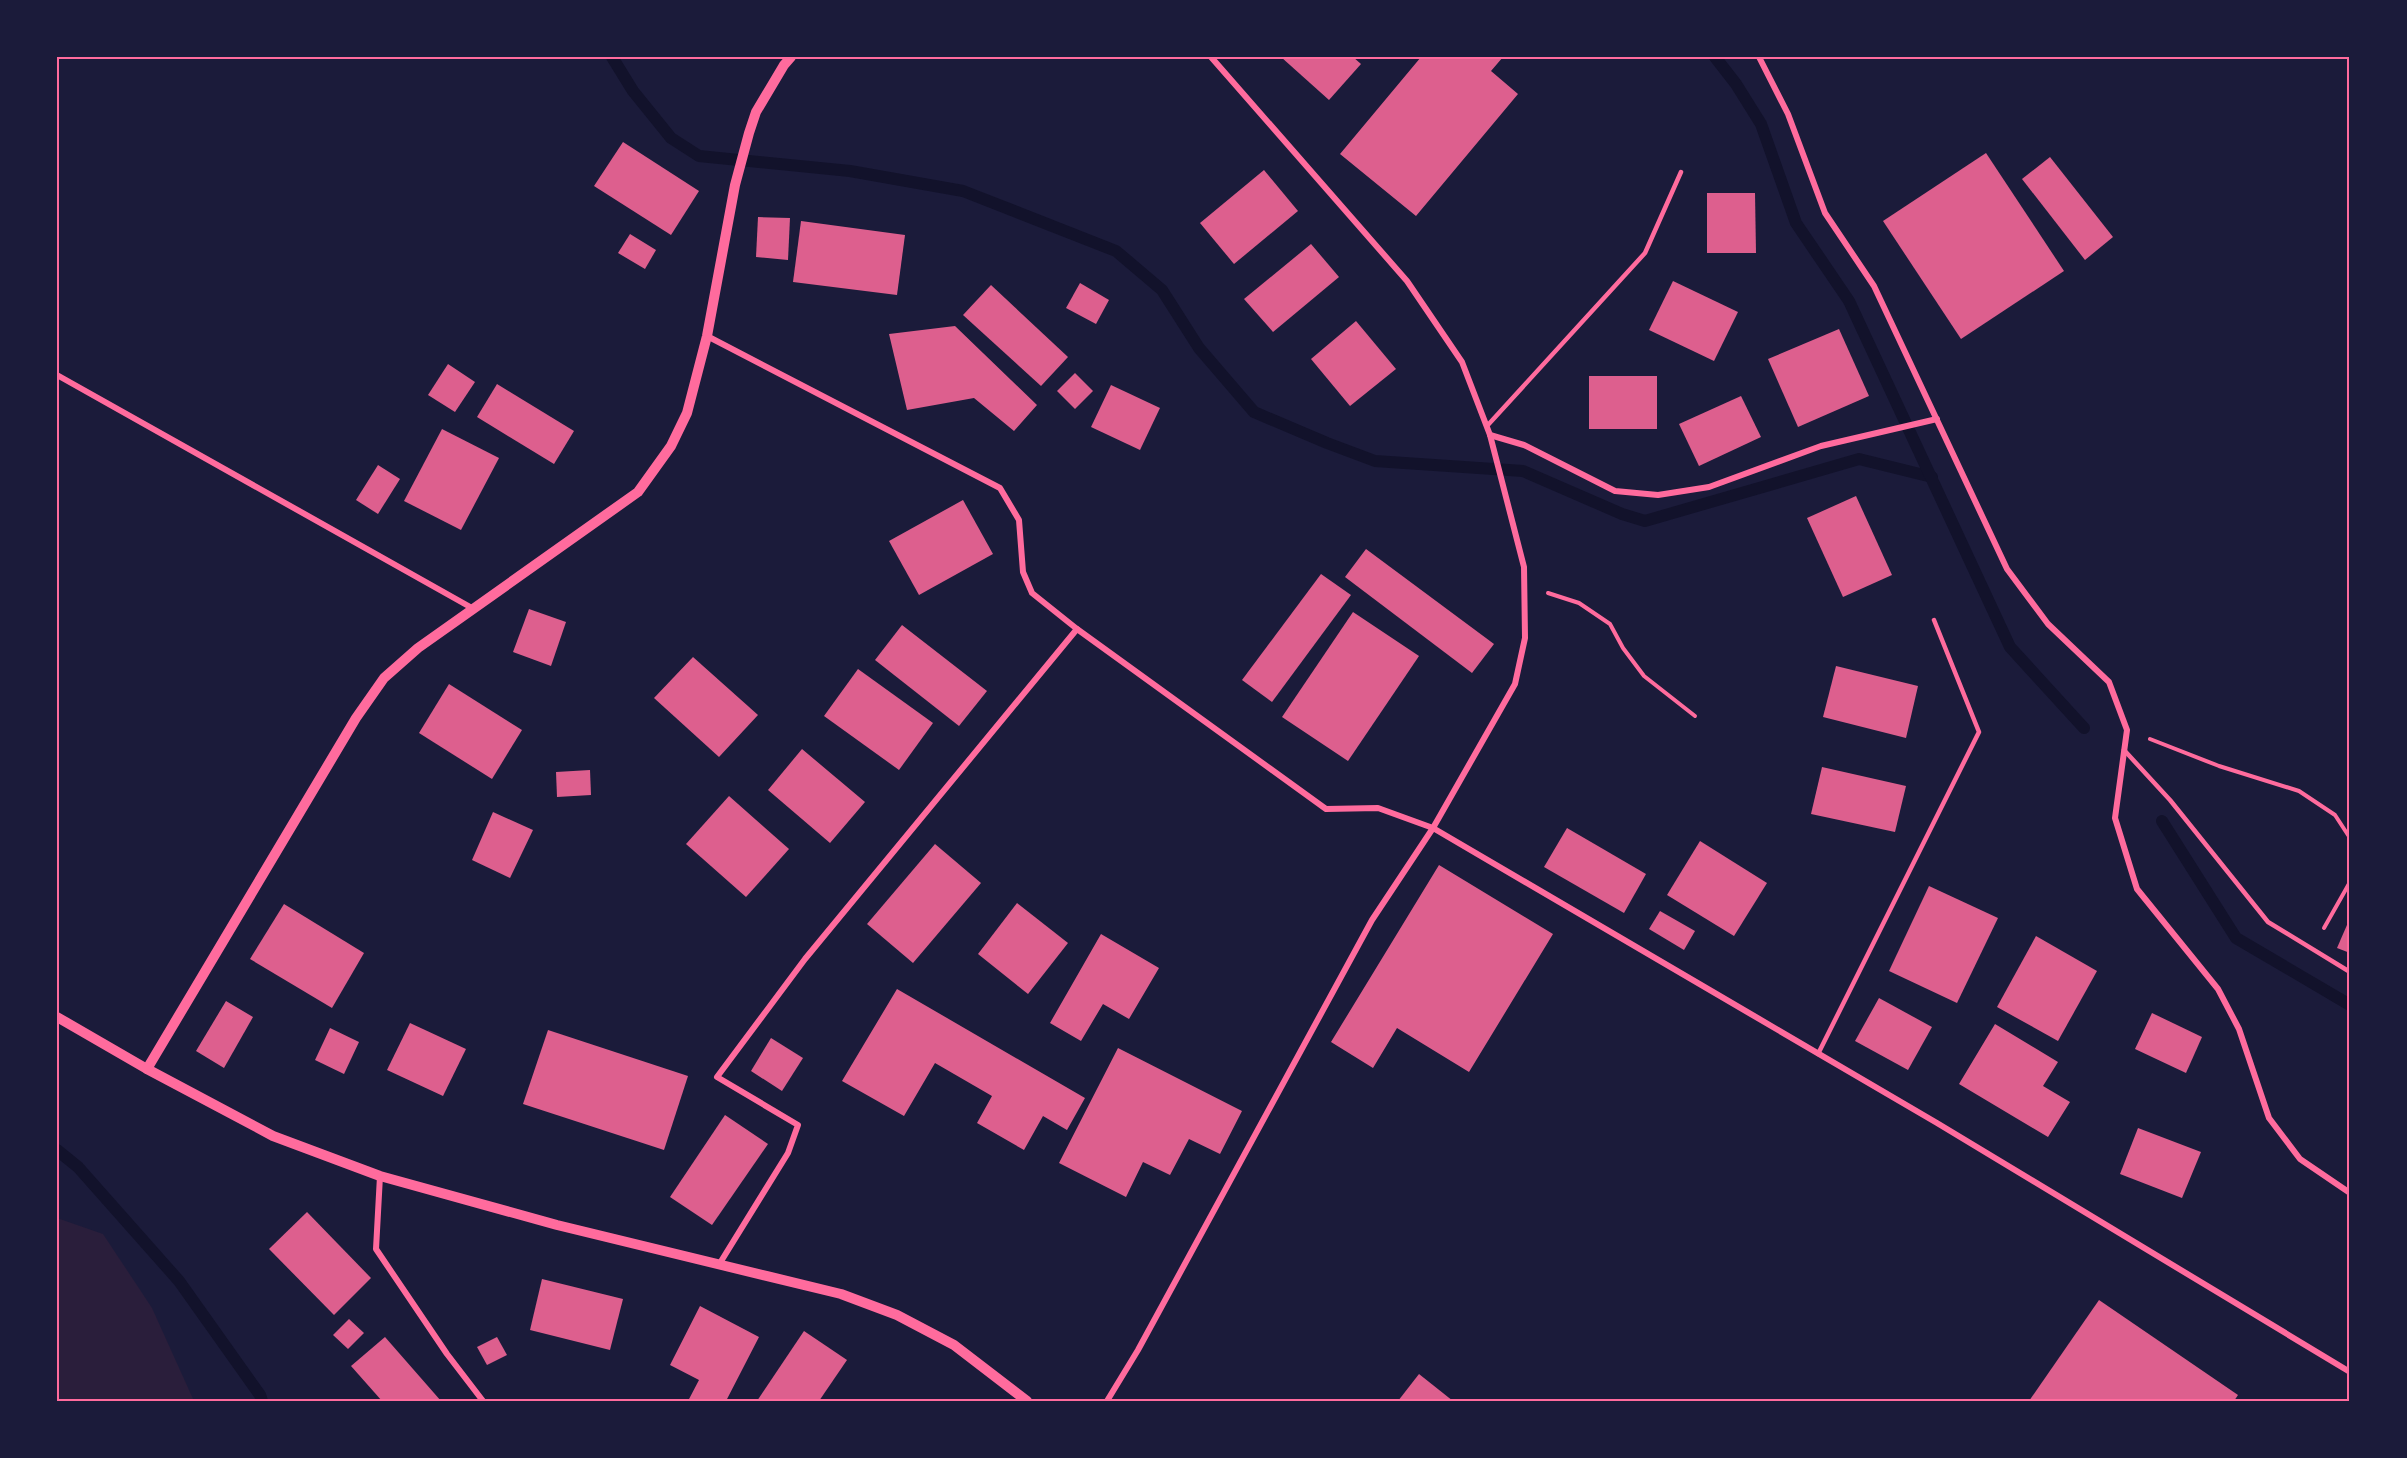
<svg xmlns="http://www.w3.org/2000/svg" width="2407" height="1458" font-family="'DejaVu Sans',sans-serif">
<rect width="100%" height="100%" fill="#1b1b3a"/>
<polygon fill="#2a1e3b" points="57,1218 103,1234 152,1308 194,1401 57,1401"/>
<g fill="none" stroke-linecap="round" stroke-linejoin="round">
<g stroke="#12122b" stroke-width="12">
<polyline points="612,57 633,91 671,138 699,156 850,171 963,191 1116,251 1162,290 1199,348 1254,412 1327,443 1375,461 1523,471 1622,514 1645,521 1859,459 1932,477"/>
<polyline points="1715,57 1736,84 1761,124 1796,223 1849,301 2010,647 2084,728"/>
<polyline points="2162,821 2236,938 2350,1005"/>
<polyline points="57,1150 78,1167 179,1281 260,1395 262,1401"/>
</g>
</g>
<g fill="#dd5f8e">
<polygon points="1281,57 1353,57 1361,64 1329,100"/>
<polygon points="1421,57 1503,57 1491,71 1518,94 1416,216 1340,154"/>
<polygon points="623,142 699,191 671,235 594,186"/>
<polygon points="1986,153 2064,271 1961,339 1883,221"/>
<polygon points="2050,157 2113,237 2085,260 2022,179"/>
<polygon points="1264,170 1298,211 1234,264 1200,223"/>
<polygon points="1707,193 1755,193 1756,253 1707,253"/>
<polygon points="758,217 790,218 788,260 756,257"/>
<polygon points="801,221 905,235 897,295 793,282"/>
<polygon points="630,234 656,250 645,269 618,253"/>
<polygon points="1311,244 1339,277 1273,332 1244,299"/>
<polygon points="1673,281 1738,312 1714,361 1649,330"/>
<polygon points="1080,283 1109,300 1096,324 1066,308"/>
<polygon points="991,285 1068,357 1041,386 963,315"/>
<polygon points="1356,321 1396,369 1350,406 1311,359"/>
<polygon points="955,326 1037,405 1014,431 974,398 907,410 889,334"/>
<polygon points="1839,329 1869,396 1798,427 1768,359"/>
<polygon points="448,364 475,382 455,412 428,395"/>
<polygon points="1075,373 1093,391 1075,409 1057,391"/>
<rect x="1589" y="376" width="68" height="53"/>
<polygon points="497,384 574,431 554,464 477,417"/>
<polygon points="1111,385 1160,408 1140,450 1091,427"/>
<polygon points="1741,396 1761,437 1699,466 1679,424"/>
<polygon points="442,429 499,458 461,530 404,501"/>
<polygon points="378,465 400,479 378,514 356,500"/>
<polygon points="1856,496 1892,575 1843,597 1807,518"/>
<polygon points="963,500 993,554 919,595 889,541"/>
<polygon points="1366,549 1494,644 1472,673 1345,577"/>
<polygon points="1321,574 1351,595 1272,702 1242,680"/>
<polygon points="529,609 566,622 551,666 513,652"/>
<polygon points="1353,612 1419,656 1348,761 1282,717"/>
<polygon points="902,625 987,691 959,726 875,660"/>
<polygon points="693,657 758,715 719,757 654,698"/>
<polygon points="1836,666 1918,686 1906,738 1823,717"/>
<polygon points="858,669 933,723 899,770 824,716"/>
<polygon points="449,684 522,730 492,779 419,733"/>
<polygon points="802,749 865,802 830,843 768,790"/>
<polygon points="1822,767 1906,786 1895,832 1811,814"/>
<polygon points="590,770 591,795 557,797 556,772"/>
<polygon points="729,796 789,849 746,897 686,844"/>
<polygon points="493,812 533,830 510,878 472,860"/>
<polygon points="1567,828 1646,874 1624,913 1544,867"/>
<polygon points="1700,841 1767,883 1734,936 1667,895"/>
<polygon points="935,844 981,883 913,963 867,924"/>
<polygon points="1439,865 1553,934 1469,1072 1397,1028 1373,1068 1331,1042"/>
<polygon points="1929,886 1998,918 1957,1003 1889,971"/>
<polygon points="1017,903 1068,943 1028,994 978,954"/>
<polygon points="284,904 364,953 332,1008 250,959"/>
<polygon points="1660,911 1695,931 1684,950 1649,929"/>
<polygon points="2350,918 2350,953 2337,948"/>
<polygon points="1101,934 1159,968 1129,1019 1103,1004 1081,1041 1050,1023"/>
<polygon points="2036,936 2097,971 2058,1041 1997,1007"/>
<polygon points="897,989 1085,1098 1067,1130 1043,1116 1024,1150 977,1123 992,1096 935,1063 904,1116 842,1081"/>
<polygon points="1879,998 1932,1027 1908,1070 1855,1041"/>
<polygon points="226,1001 253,1017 224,1068 196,1051"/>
<polygon points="2152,1013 2202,1037 2186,1073 2135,1049"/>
<polygon points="410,1023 466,1049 443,1096 387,1070"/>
<polygon points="1995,1024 2058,1062 2043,1086 2070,1102 2048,1137 1959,1084"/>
<polygon points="330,1028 359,1042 344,1074 315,1060"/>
<polygon points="548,1030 688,1076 664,1150 523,1104"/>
<polygon points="771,1038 803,1058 782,1091 751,1071"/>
<polygon points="1118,1048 1242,1111 1220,1154 1189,1139 1170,1175 1143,1162 1126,1197 1059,1163"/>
<polygon points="725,1115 768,1144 712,1225 670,1197"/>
<polygon points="2138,1128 2201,1152 2182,1198 2120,1174"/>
<polygon points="307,1212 371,1278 334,1315 269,1249"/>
<polygon points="542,1279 623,1299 610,1350 530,1330"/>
<polygon points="2099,1300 2238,1395 2234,1401 2029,1401"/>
<polygon points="700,1306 759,1337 726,1401 688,1401 699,1380 670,1365"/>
<polygon points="349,1319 364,1333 348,1349 333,1335"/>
<polygon points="804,1331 847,1360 819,1401 757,1401"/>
<polygon points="385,1337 441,1401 382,1401 351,1366"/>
<polygon points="497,1337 507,1355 487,1365 477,1347"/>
<polygon points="1419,1374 1453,1401 1398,1401"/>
</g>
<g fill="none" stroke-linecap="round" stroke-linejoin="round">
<g stroke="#ff6b9d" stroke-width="4">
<polyline points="1548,593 1579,603 1610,624 1623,648 1644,676 1695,716"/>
<polyline points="2150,739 2219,766 2299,791 2335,815 2350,838"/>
<polyline points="2324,928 2350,882"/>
</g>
<g stroke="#ff6b9d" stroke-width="4.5">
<polyline points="1487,426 1645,253 1681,172"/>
<polyline points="2124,750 2170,800 2268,922 2350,972"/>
<polyline points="1818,1054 1979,732 1934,620"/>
</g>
<g stroke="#ff6b9d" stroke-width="6">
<polyline points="1211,57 1407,281 1462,362 1490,435 1524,567 1525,638 1515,684 1433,828 1937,1123 2350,1372"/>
<polyline points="1759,57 1788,114 1825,213 1874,286 2007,569 2048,624 2109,682 2127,730 2115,818 2137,889 2218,989 2239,1029 2269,1118 2300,1159 2350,1193"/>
<polyline points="707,336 1000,488 1019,520 1023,572 1032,593 1077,629 1326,809 1378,808 1433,828 1372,920 1138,1350 1107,1401"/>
<polyline points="57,375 472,608"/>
<polyline points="1490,435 1524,445 1615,491 1658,495 1709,487 1821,446 1937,419"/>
<polyline points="380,1176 376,1249 447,1354 483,1401"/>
<polyline points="720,1263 788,1153 798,1125 717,1077 805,959 1077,629"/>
</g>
<g stroke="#ff6b9d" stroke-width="10">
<polyline points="57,1017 147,1069 273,1136 380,1176 557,1225 841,1294 897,1315 954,1345 1027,1401"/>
<polyline points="147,1069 356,718 384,678 418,648 638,492 671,446 687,413 707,336 735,185 749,133 756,112 784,65 791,57"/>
</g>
</g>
<rect width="2407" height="1458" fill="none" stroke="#1b1b3a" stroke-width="117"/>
<rect x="58" y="58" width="2290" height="1342" fill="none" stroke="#ff6b9d" stroke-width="2"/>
</svg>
